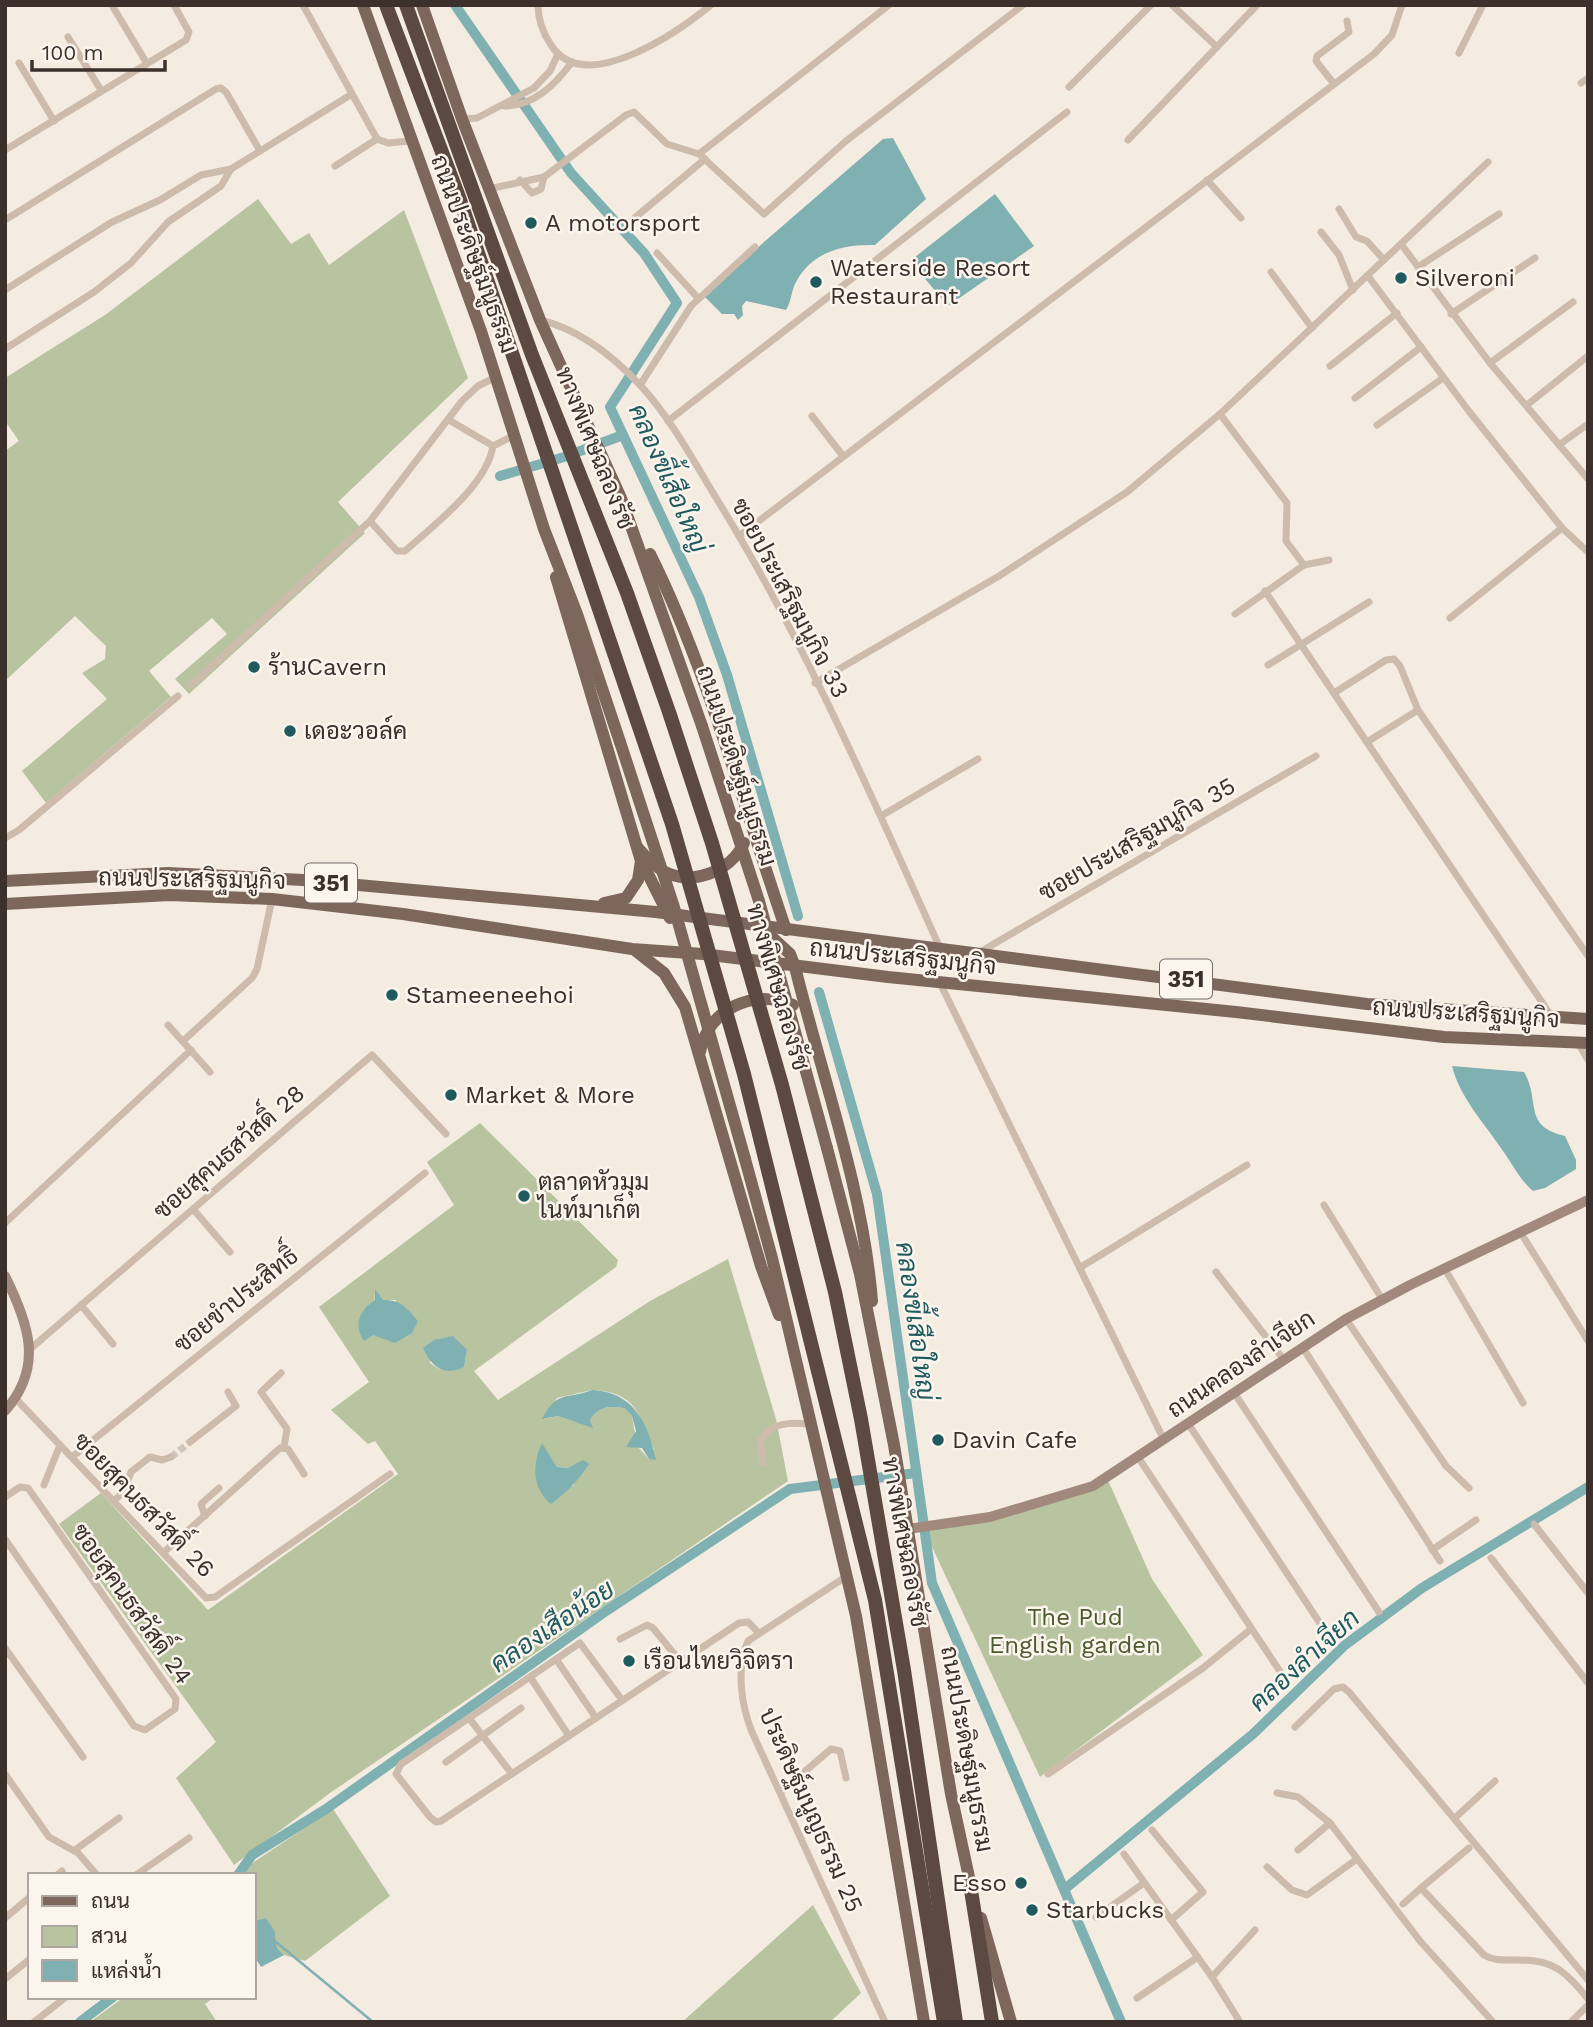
<svg xmlns="http://www.w3.org/2000/svg" width="1593" height="2027" font-family="'Work Sans',Sarabun,sans-serif">
<rect width="100%" height="100%" fill="#f4ebe1"/>
<g fill="#b8c4a0" fill-rule="evenodd">
<polygon points="258,199 291,244 309,233 329,265 404,210 468,378 338,502 365,533 189,694 175,679 227,634 212,618 149,671 171,697 46,803 22,771 107,699 82,673 105,659 106,646 75,616 5,681 5,451 19,441 5,421 5,378 105,315"/>
<path d="M480 1123 618 1260 616 1267 474 1371 498 1400 650 1301 728 1259 776 1419 788 1481 330 1793 234 1865 176 1778 216 1742 59 1524 101 1493 208 1610 398 1474 375 1441 368 1444 331 1410 369 1382 319 1307 454 1205 427 1162ZM375 1291 383 1300H396L385 1337 373 1335ZM467 1350 464 1366C450 1373 441 1372 429 1362ZM592 1390C637 1392 639 1415 654 1449L649 1459 637 1446 632 1416 624 1408C610 1406 598 1406 590 1420L592 1427 558 1416 544 1419 557 1398ZM542 1444 557 1467 568 1468 574 1485 564 1490 558 1499Z"/>
<polygon points="1107,1478 1152,1579 1203,1655 1040,1777 925,1532"/>
<polygon points="333,1809 390,1896 305,1961 284,1955 277,1948 275,1932 254,1921 254,1875 244,1875 251,1864"/>
<polygon points="813,1905 861,1993 830,2022 682,2022"/>
<polygon points="124,1997 215,1997 205,2004 217,2022 90,2022"/>
</g>
<g fill="#7fb0b2">
<path d="M893 138 926 199 875 245C842 244 811 252 795 284 791 293 791 302 786 310L746 301 742 306 743 315 738 320 734 314H722L703 295 883 139Z"/>
<polygon points="995,194 1034,246 948,306 910,261"/>
<path d="M1452 1066 1524 1072C1541 1101 1522 1126 1565 1136L1576 1160V1169L1545 1188 1533 1191C1520 1180 1513 1165 1503 1151 1485 1124 1460 1098 1452 1066Z"/>
<path d="M375 1289 383 1300C401 1300 406 1307 418 1321L412 1333 395 1343 373 1335 364 1341C353 1324 360 1310 375 1300Z"/>
<path d="M453 1336 467 1350 464 1367C443 1377 432 1367 423 1348L434 1340Z"/>
<path d="M592 1390C634 1392 648 1423 656 1460L649 1459 642 1448 626 1447 636 1431 632 1416 624 1408C610 1406 598 1406 590 1420L593 1428 558 1416 542 1419C557 1390 565 1400 592 1390Z"/>
<path d="M542 1443 557 1467 568 1468 583 1460 589 1464C579 1480 566 1493 551 1504 532 1489 532 1464 542 1443Z"/>
<polygon points="266,1918 275,1932 277,1948 284,1955 261,1967 254,1956 254,1921"/>
</g>
<g fill="none" stroke-linecap="round" stroke-linejoin="round">
<polyline stroke="#7fb0b2" stroke-width="2.5" points="276,1942 373,2022"/>
<g stroke="#7fb0b2" stroke-width="10">
<polyline points="455,5 571,173 644,253 677,303 610,407 699,597 727,675 798,916"/>
<polyline points="500,476 564,457 623,435"/>
<polyline points="819,992 877,1194 932,1583 1121,2022"/>
<polyline points="238,1875 252,1855 326,1809 606,1611 790,1489 916,1473"/>
<polyline points="1066,1888 1253,1734 1345,1645 1422,1588 1588,1487"/>
<polyline points="80,2022 113,1997"/>
</g>
<polyline stroke="#cfc6bd" stroke-width="7" stroke-dasharray="7 3.5" stroke-linecap="butt" points="171,1457 190,1442"/>
<g stroke="#cdbbac" stroke-width="7">
<polyline points="303,5 377,139 388,143 410,141"/>
<path d="M538 5C538 20 543 33 551 45 585 98 679 31 711 5"/>
<polyline points="1172,5 1217,47"/>
<polyline points="113,7 146,62"/>
<polyline points="68,37 101,90"/>
<polyline points="1459,53 1483,5"/>
<polyline points="19,63 54,121"/>
<polyline points="1581,83 1588,78"/>
<polyline points="1334,84 1316,61 1317,56 1349,32 1347,21"/>
<polyline points="1069,87 1151,5"/>
<path d="M504 106C534 106 555 85 572 62"/>
<polyline points="462,119 477,118 534,88 550,71 558,54"/>
<polyline points="1128,140 1257,5"/>
<polyline points="5,150 186,40 189,32 174,5"/>
<polyline points="699,154 889,5"/>
<polyline points="335,166 377,139"/>
<polyline points="520,180 532,193 541,189 544,177"/>
<polyline points="1207,180 1241,218"/>
<polyline points="489,189 544,177 626,115 634,112 667,144 699,154 764,214 846,141 1023,5"/>
<polyline points="1339,209 1356,237 1367,241 1384,260"/>
<polyline points="5,220 216,89 221,88 226,92 260,151"/>
<polyline points="631,221 705,159"/>
<polyline points="1321,232 1339,255 1353,290"/>
<polyline points="1401,244 1490,363 1588,479"/>
<polyline points="657,253 698,298"/>
<polyline points="1418,267 1499,214"/>
<polyline points="1271,272 1312,328"/>
<polyline points="1368,276 1468,410 1562,528 1588,552"/>
<polyline points="5,290 112,222 160,200 201,175 231,169 352,94"/>
<polyline points="1451,314 1535,258"/>
<path d="M540 320C579 329 614 357 641 386 672 420 694 462 718 501 805 642 872 797 940 948"/>
<polyline points="5,349 94,292 131,263 168,222 221,186 231,169"/>
<polyline points="1490,363 1573,302"/>
<polyline points="1330,366 1397,313"/>
<polyline points="640,385 691,306 755,247"/>
<polyline points="1355,398 1421,347"/>
<polyline points="1527,405 1588,356"/>
<polyline points="1220,414 1287,503 1286,541 1304,565"/>
<polyline points="812,416 843,456"/>
<polyline points="449,420 493,446"/>
<polyline points="668,421 1067,112"/>
<polyline points="1377,425 1443,378"/>
<polyline points="1559,445 1588,424"/>
<path d="M370 521 397 551H405C434 525 487 485 493 446L515 435"/>
<polyline points="739,536 1374,54 1392,35 1402,5"/>
<polyline points="1265,591 1552,1017"/>
<polyline points="1235,614 1304,565 1329,560"/>
<polyline points="1450,618 1562,528"/>
<polyline points="1268,665 1369,602"/>
<polyline points="815,683 999,576 1127,492 1220,414 1488,162"/>
<polyline points="191,685 370,521 462,401 478,386 496,377"/>
<polyline points="1334,693 1386,660 1394,659 1400,666 1418,710 1588,956"/>
<polyline points="1367,742 1418,710"/>
<polyline points="881,816 978,759"/>
<polyline points="5,838 19,830 178,696"/>
<polyline points="980,952 1316,756"/>
<polyline points="940,983 1164,1440"/>
<polyline points="168,1025 210,1072"/>
<polyline points="183,1041 252,978 257,969 272,899"/>
<polyline points="1578,1043 1588,1060"/>
<polyline points="1324,1205 1382,1299"/>
<polyline points="193,1209 230,1252"/>
<polyline points="5,1223 191,1050"/>
<polyline points="1521,1233 1588,1341"/>
<polyline points="1081,1267 1247,1165"/>
<polyline points="1445,1269 1523,1403"/>
<polyline points="1216,1272 1284,1360"/>
<polyline points="81,1305 113,1344"/>
<polyline points="1346,1319 1446,1466 1469,1488"/>
<polyline points="1303,1348 1440,1561"/>
<polyline points="29,1350 372,1055 446,1134"/>
<polyline points="281,1373 261,1392 287,1429 284,1447"/>
<polyline points="1235,1394 1379,1612"/>
<polyline points="16,1399 206,1598 215,1597 390,1474"/>
<polyline points="1189,1425 1331,1640"/>
<polyline points="190,1442 236,1406 228,1392"/>
<polyline points="72,1457 425,1173"/>
<polyline points="1138,1457 1281,1673"/>
<path d="M763 1463 760 1441C771 1422 790 1422 810 1424"/>
<polyline points="44,1485 60,1445"/>
<polyline points="5,1497 20,1487 28,1488 176,1699 175,1709 145,1730 134,1726 5,1539"/>
<polyline points="114,1501 124,1491 131,1472 150,1457 162,1460 171,1457"/>
<polyline points="205,1516 201,1504 219,1488"/>
<polyline points="1534,1524 1588,1593"/>
<polyline points="1432,1550 1476,1520"/>
<polyline points="163,1553 280,1448 288,1449 304,1474"/>
<polyline points="1491,1558 1588,1683"/>
<path d="M847 1576 748 1641C736 1668 741 1705 752 1732L885 2022"/>
<polyline points="620,1639 647,1625 653,1628 680,1661"/>
<polyline points="5,1648 83,1757"/>
<polyline points="556,1659 596,1718"/>
<polyline points="530,1677 569,1736"/>
<polyline points="622,1700 580,1643 401,1764 396,1774 430,1817 436,1822 441,1821 739,1623 748,1622 759,1633"/>
<polyline points="469,1718 512,1774"/>
<polyline points="1295,1727 1334,1689 1343,1687 1349,1692 1588,1980"/>
<polyline points="446,1762 521,1708"/>
<polyline points="5,1774 49,1837 78,1853 97,1875"/>
<polyline points="1048,1774 1203,1668 1251,1629"/>
<polyline points="781,1792 831,1749 840,1751 846,1778"/>
<polyline points="1277,1793 1298,1797 1330,1823 1420,1941 1493,2022"/>
<polyline points="1456,1817 1495,1781"/>
<polyline points="1152,1830 1203,1892 1171,1920"/>
<path d="M1469 1848 1421 1888 1484 1955C1494 1961 1504 1960 1515 1960 1552 1959 1565 1970 1588 1999"/>
<polyline points="75,1850 119,1818"/>
<polyline points="1298,1850 1330,1823"/>
<polyline points="1124,1854 1212,1977 1240,2022"/>
<polyline points="1267,1867 1292,1890 1307,1895 1357,1859"/>
<polyline points="57,1875 62,1871"/>
<polyline points="136,1875 189,1838"/>
<polyline points="1403,1904 1421,1888"/>
<polyline points="1096,1917 1144,1883"/>
<polyline points="5,1918 30,1897"/>
<polyline points="1212,1977 1255,1930"/>
<polyline points="5,1979 30,1959"/>
<polyline points="1137,1998 1198,1957"/>
<polyline points="34,2022 66,1997"/>
<polyline points="1571,2022 1588,2005"/>
</g>
<g stroke="#a18a7d" stroke-width="10">
<path d="M5 1276C29 1324 44 1367 5 1411"/>
<polyline points="908,1529 990,1517 1093,1486 1346,1319 1412,1284 1588,1200"/>
</g>
<g stroke="#7d675c" stroke-width="12">
<polyline points="363,5 481,331 544,529 577,614 620,742"/>
<polyline points="422,5 462,119 540,320 621,498 702,726"/>
<path d="M650 554C707 668 744 808 786 930"/>
<polyline points="556,577 641,861 638,880 626,898 604,903"/>
<path d="M638 848C646 857 653 865 663 871 692 887 731 871 744 843"/>
<polyline points="642,862 670,918"/>
<polyline points="5,881 168,873 303,880 656,912 1367,1004 1588,1019"/>
<polyline points="5,904 169,895 272,899 403,914 632,949 703,954 888,977 1236,1012 1444,1037 1588,1043"/>
<path d="M763 929 790 954 795 967C822 1077 863 1188 872 1301"/>
<polyline points="636,951 664,973 685,1007 761,1266 779,1315"/>
<path d="M700 1052C708 1009 753 988 793 1005"/>
<polyline points="827,1148 860,1274 894,1445 951,1794 972,1891"/>
<polyline points="745,1159 772,1258 856,1616 924,2022"/>
<polyline points="981,1918 1011,2022"/>
</g>
<polyline stroke="#5c4a42" stroke-width="14" points="970,1884 992,2022"/>
<g stroke="#7d675c" stroke-width="12">
<polyline points="702,726 759,901 827,1148"/>
<polyline points="620,742 673,904 745,1159"/>
</g>
<g stroke="#5c4a42" stroke-width="14">
<polyline points="386,5 459,197 672,824 744,1074 875,1600 944,2022"/>
<polyline points="406,5 532,355 627,593 669,712 712,843 782,1085 835,1292 861,1419 904,1670 956,2022"/>
</g>
</g>
<g fill="#1f5a5e" stroke="#fbf5ee" stroke-width="2.5">
<circle cx="531" cy="223" r="7"/>
<circle cx="1401" cy="278" r="7"/>
<circle cx="816" cy="282" r="7"/>
<circle cx="254" cy="667" r="7"/>
<circle cx="290" cy="731" r="7"/>
<circle cx="392" cy="995" r="7"/>
<circle cx="451" cy="1095" r="7"/>
<circle cx="524" cy="1196" r="7"/>
<circle cx="938" cy="1440" r="7"/>
<circle cx="629" cy="1661" r="7"/>
<circle cx="1021" cy="1883" r="7"/>
<circle cx="1032" cy="1910" r="7"/>
</g>
<g text-anchor="middle" stroke-width="5" stroke-linejoin="round" paint-order="stroke">
<g fill="#fbf5ee" stroke="#756b66" stroke-width="2">
<rect x="305" y="863.5" width="52" height="39" rx="5"/>
<rect x="1160" y="959.5" width="52" height="39" rx="5"/>
</g>
<g font-size="23" font-weight="bold" fill="#3b302b">
<text x="331" y="891">351</text>
<text x="1186" y="987">351</text>
</g>
<g font-size="24" fill="#3b302b" stroke="#fbf5ee" text-anchor="start">
<text x="545" y="231">A motorsport</text>
<text x="830" y="276">Waterside Resort<tspan x="830" dy="28">Restaurant</tspan></text>
<text x="1415" y="286">Silveroni</text>
<text x="268" y="675">ร้านCavern</text>
<text x="304" y="739">เดอะวอล์ค</text>
<text x="406" y="1003">Stameeneehoi</text>
<text x="465" y="1103">Market &amp; More</text>
<text x="538" y="1190">ตลาดหัวมุม<tspan x="538" dy="28">ไนท์มาเก็ต</tspan></text>
<text x="952" y="1448">Davin Cafe</text>
<text x="643" y="1669">เรือนไทยวิจิตรา</text>
<text x="1007" y="1891" text-anchor="end">Esso</text>
<text x="1046" y="1918">Starbucks</text>
</g>
<g font-size="24" fill="#3b302b" stroke="#fbf5ee">
<text transform="translate(474 254) rotate(70)" y="8">ถนนประดิษฐ์มนูธรรม</text>
<text transform="translate(595 448) rotate(68)" y="8">ทางพิเศษฉลองรัช</text>
<text transform="translate(790 598) rotate(62)" y="8">ซอยประเสริฐมนูกิจ 33</text>
<text transform="translate(737 766) rotate(72)" y="8">ถนนประดิษฐ์มนูธรรม</text>
<text transform="translate(1137 839) rotate(-30)" y="8">ซอยประเสริฐมนูกิจ 35</text>
<text transform="translate(192 879) rotate(1)" y="8">ถนนประเสริฐมนูกิจ</text>
<text transform="translate(903 957) rotate(6)" y="8">ถนนประเสริฐมนูกิจ</text>
<text transform="translate(778 987) rotate(74)" y="8">ทางพิเศษฉลองรัช</text>
<text transform="translate(1466 1013) rotate(4)" y="8">ถนนประเสริฐมนูกิจ</text>
<text transform="translate(229 1152) rotate(-41)" y="8">ซอยสุคนธสวัสดิ์ 28</text>
<text transform="translate(236 1300) rotate(-39)" y="8">ซอยขำประสิทธิ์</text>
<text transform="translate(1241 1364) rotate(-34)" y="8">ถนนคลองลำเจียก</text>
<text transform="translate(144 1505) rotate(46)" y="8">ซอยสุคนธสวัสดิ์ 26</text>
<text transform="translate(905 1542) rotate(80)" y="8">ทางพิเศษฉลองรัช</text>
<text transform="translate(132 1604) rotate(55)" y="8">ซอยสุคนธสวัสดิ์ 24</text>
<text transform="translate(967 1749) rotate(80)" y="8">ถนนประดิษฐ์มนูธรรม</text>
<text transform="translate(811 1810) rotate(66)" y="8">ประดิษฐ์มนูญธรรม 25</text>
</g>
<g font-size="24" fill="#4a5a2e" stroke="#fbf5ee">
<text x="1075" y="1625">The Pud<tspan x="1075" dy="28">English garden</tspan></text>
</g>
<g font-size="26" font-style="italic" fill="#1f5a5e" stroke="#fbf5ee">
<text transform="translate(669 478) rotate(66)" y="9">คลองขี้เสือใหญ่</text>
<text transform="translate(916 1321) rotate(82)" y="9">คลองขี้เสือใหญ่</text>
<text transform="translate(552 1626) rotate(-34)" y="9">คลองเสือน้อย</text>
<text transform="translate(1304 1660) rotate(-42)" y="9">คลองลำเจียก</text>
</g>
</g>
<rect width="1593" height="2027" fill="none" stroke="#3b302b" stroke-width="14"/>
<rect x="28" y="1873" width="228" height="126" fill="#fbf5ee" stroke="#aea6a0" stroke-width="2"/>
<rect x="42" y="1896" width="35" height="10" fill="#7d675c" stroke="#aea6a0" stroke-width="2"/>
<text x="91" y="1908" font-size="21" fill="#3b302b">ถนน</text>
<rect x="42" y="1926" width="35" height="21" fill="#b8c4a0" stroke="#aea6a0" stroke-width="2"/>
<text x="91" y="1943" font-size="21" fill="#3b302b">สวน</text>
<rect x="42" y="1960" width="35" height="21" fill="#7fb0b2" stroke="#aea6a0" stroke-width="2"/>
<text x="91" y="1978" font-size="21" fill="#3b302b">แหล่งน้ำ</text>
<path d="M32 60v10h133v-10" fill="none" stroke="#3b302b" stroke-width="3.5"/>
<text x="42" y="60" font-size="21" fill="#3b302b" stroke="#fbf5ee" stroke-width="5" paint-order="stroke">100 m</text>
</svg>
